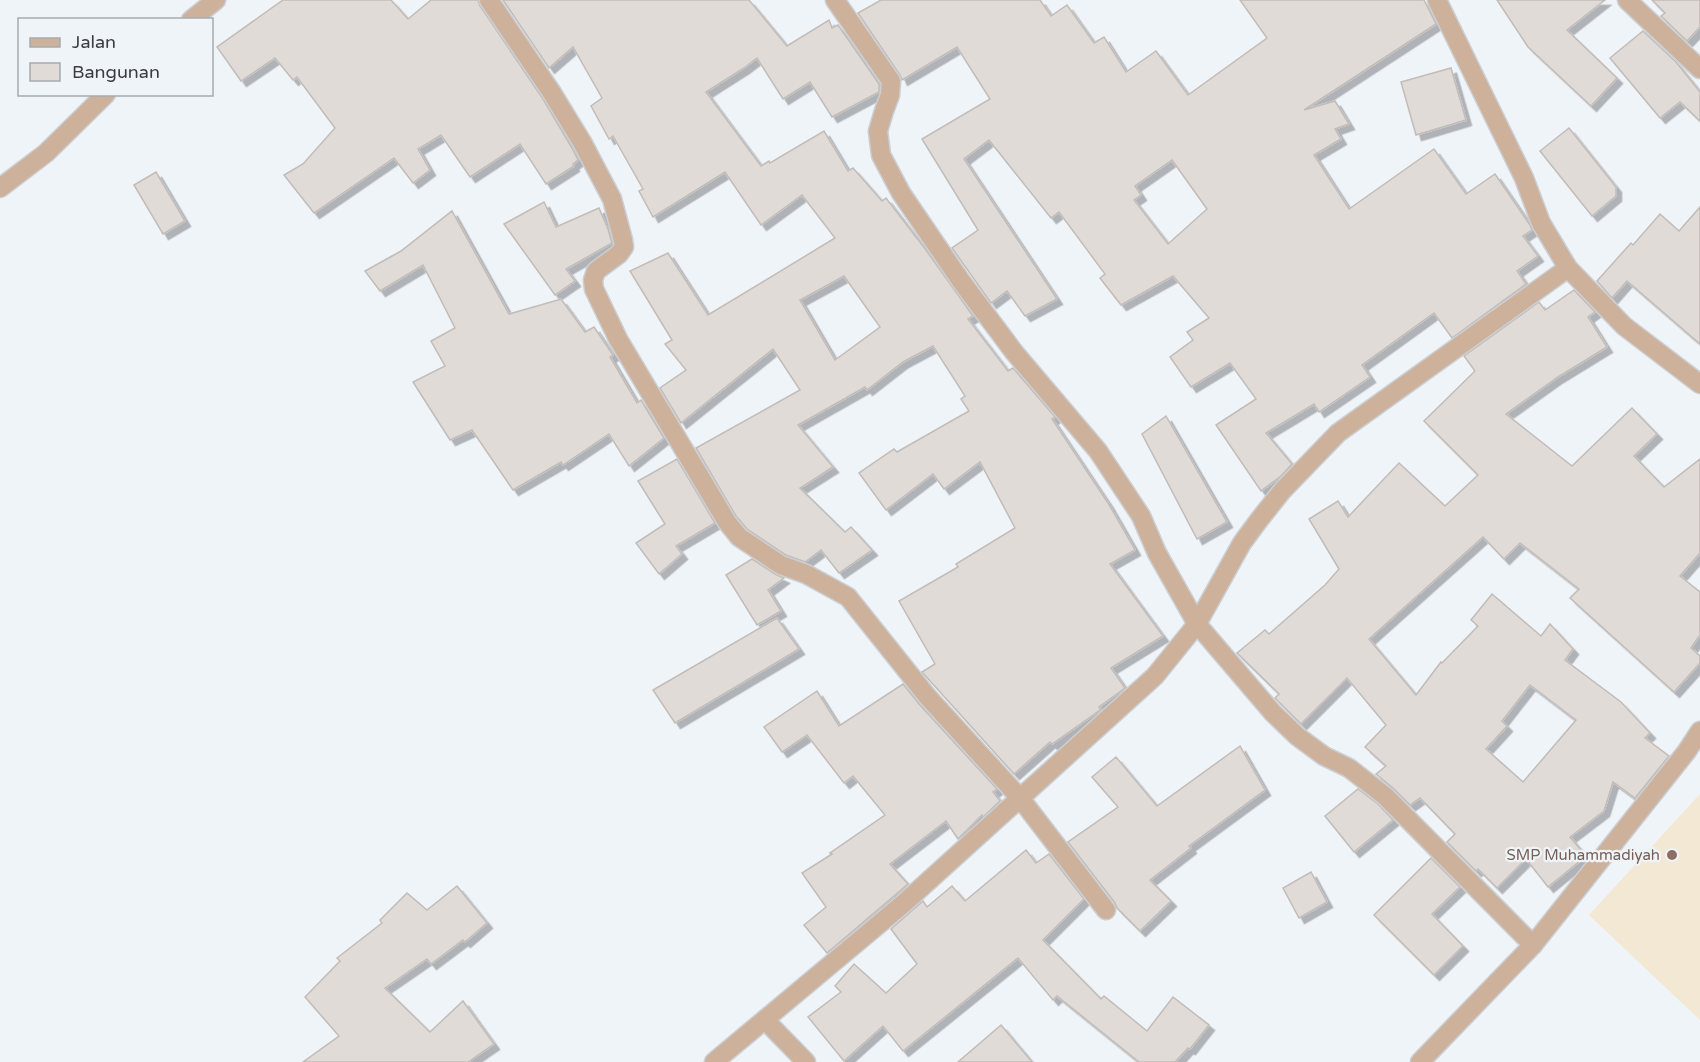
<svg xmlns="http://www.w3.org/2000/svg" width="1700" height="1062" font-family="'Varela Round',sans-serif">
<defs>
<filter id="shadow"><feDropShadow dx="5.5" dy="5.5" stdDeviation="0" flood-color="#0004"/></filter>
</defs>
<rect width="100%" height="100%" fill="#eff4f9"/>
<polygon fill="#f3e8d3" points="1700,794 1700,1020 1589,915"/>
<g fill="#e1dbd7" stroke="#c2bcb8" stroke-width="1.5" fill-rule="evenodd" filter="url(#shadow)">
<polygon points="283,0 391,0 408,19 431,0 478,0 480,6 543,99 572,148 578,160 573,164 574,166 546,184 520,144 470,177 441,135 418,149 430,170 413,183 394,158 314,213 284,175 303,164 335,128 297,77 293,80 275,58 241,81 217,47"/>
<path d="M503 0H749L787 46 829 20 832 28 838 25 879 84V92L832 117 810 82 783 99 757 58 744 68 706 92 761 166 769 161 770 163 824 131 848 171 853 168 882 201 886 198 926 250 973 316 968 319 1008 371 1013 368 1055 417 1052 419 1108 503 1135 550 1110 564 1163 636 1111 668 1125 688 1099 707 1101 710 1099 711 1052 744 1050 742 1014 774 922 672 935 664 899 601 958 567 956 564 1015 528 980 462 944 489 933 474 886 510 859 473 894 449 897 452 969 411 961 399 965 396 933 346 903 362 867 390 865 387 798 425 833 467 800 488 845 532 851 527 872 550 839 573 821 550 805 562 786 555 747 529 736 516 696 448 800 390 773 349 681 423 660 388 686 370 665 344 672 340 630 271 668 253 708 315 835 238 802 195 761 225 725 172 653 217 639 191 643 189 613 136 609 139 591 106 602 98 573 47 549 68ZM844 276 880 327 835 360 800 300Z"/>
<path d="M881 0H1040L1051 16 1067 5 1094 43 1104 37 1126 72 1156 51 1188 95 1267 38 1240 0H1424L1436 24 1304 110 1335 101 1349 124 1335 129 1341 139 1314 155 1349 209 1434 149 1466 194 1495 174 1530 225 1532 230 1523 236 1538 256 1517 271 1526 284 1452 338 1434 313 1362 365 1370 377 1319 412 1314 404 1266 433 1292 464 1281 476 1261 491 1216 425 1256 399 1230 363 1191 387 1170 357 1193 340 1187 332 1209 318 1173 276 1121 305 1100 278 1105 274 1059 212 1051 218 989 140 964 159 1057 299 1025 316 1007 291 991 303 952 248 978 230 922 139 990 99 957 47 902 80 900 75 858 13ZM1172 160 1207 209 1168 244 1134 200 1141 195 1135 186Z"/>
<polygon points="1497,0 1605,0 1567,30 1617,78 1591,106 1528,47"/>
<polygon points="1652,0 1700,0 1700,27 1687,41 1661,16 1665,13"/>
<polygon points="1643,31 1676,62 1700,92 1700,121 1680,102 1660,118 1610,58"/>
<polygon points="1451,68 1466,120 1416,135 1401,82"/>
<polygon points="1569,128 1616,187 1616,196 1592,216 1540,151"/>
<polygon points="156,172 185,221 163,234 134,185"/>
<polygon points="544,202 556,227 599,208 608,229 612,243 566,269 575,281 555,295 504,224"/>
<polygon points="1700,207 1700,344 1627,281 1612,298 1597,281 1631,243 1633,245 1660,214 1679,231"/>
<polygon points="452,211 509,314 561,299 585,332 594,327 613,355 610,357 637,403 641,400 664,438 629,466 609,434 563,465 561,462 513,490 472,430 450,440 413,382 445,366 431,341 455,328 423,265 380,291 365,271 401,251"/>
<path d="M1574 290 1595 312 1588 317 1607 347 1558 377 1506 414 1572 466 1632 408 1657 434 1634 456 1664 487 1700 459V553L1680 576 1700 592V635L1691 648 1700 656V663L1674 692 1570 598 1579 589 1520 543 1504 559 1483 537 1369 639 1416 695 1441 662 1442 663 1478 626 1471 620 1492 594 1541 636 1550 624 1573 649 1565 660 1621 702 1650 733 1645 738 1669 756 1635 798 1613 782 1604 811 1570 837 1586 856 1548 887 1526 859 1497 888 1478 869 1476 871 1447 842 1455 834 1420 798 1410 805 1393 788 1376 774 1386 766 1365 747 1386 725 1347 678 1301 724 1275 698 1279 694 1237 653 1265 630 1269 634 1325 585 1339 569 1309 519 1338 501 1348 517 1399 463 1445 506 1478 475 1424 421 1475 371 1464 356 1539 302 1545 310ZM1530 685 1576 720 1523 782 1486 749 1507 726 1502 721Z"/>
<polygon points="1166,416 1227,522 1197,539 1142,434"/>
<polygon points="677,459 715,523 676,546 682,554 659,574 636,543 665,524 638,481"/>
<polygon points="752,559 775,574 784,578 768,590 781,611 757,625 726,575"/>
<polygon points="777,618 799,649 675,723 653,690"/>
<polygon points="903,684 919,704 997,789 993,792 1000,801 983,817 982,815 958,839 946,821 890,864 908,884 827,953 804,925 826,907 802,873 832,854 830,853 885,815 853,776 844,783 807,735 782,752 764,727 817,691 839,726"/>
<polygon points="1240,746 1265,790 1189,846 1191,848 1150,880 1171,901 1140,931 1117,908 1115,903 1068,842 1118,807 1092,777 1116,757 1157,806"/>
<polygon points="1358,789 1378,804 1393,820 1354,852 1325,816"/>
<polygon points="1026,850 1036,863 1049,854 1084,899 1043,940 1101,999 1104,996 1147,1031 1173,997 1209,1025 1190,1049 1188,1048 1175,1062 1139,1062 1057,996 1053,1000 1018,958 903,1051 883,1026 844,1061 808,1017 841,992 835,986 854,964 886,993 917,964 891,929 923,901 927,907 952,886 965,901"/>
<polygon points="1431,858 1460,887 1432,914 1463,946 1434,975 1374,915"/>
<polygon points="1311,872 1327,902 1299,918 1283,888"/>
<polygon points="457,886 487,923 465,942 463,940 431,964 427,959 385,988 430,1032 463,1001 494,1044 468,1062 303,1062 339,1036 305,997 340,961 337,958 382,923 380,920 407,893 427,910"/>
<polygon points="1001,1025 1032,1062 958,1062"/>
</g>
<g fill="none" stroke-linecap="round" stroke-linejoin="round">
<defs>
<g id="minor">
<polyline points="489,0 552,93 582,142 612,199 623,240 624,247 619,254 596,271 593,280 594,289 618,339 727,522 739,537 781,565 806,574 848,597 927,696 1020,798 1106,910"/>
<polyline points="835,0 891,81 890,95 884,111 878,131 881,155 901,193 961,281 1014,352 1098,451 1141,516 1157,553 1197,624 1273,713 1297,736 1324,756 1349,768 1385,796 1533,945"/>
<polyline points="1437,0 1524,178 1541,223 1568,268 1624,326 1700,384"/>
<polyline points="1627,0 1700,69"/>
<polyline points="191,20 216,0"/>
<polyline points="0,188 46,153 106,94"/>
<polyline points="765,1020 806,1062"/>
<polyline points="714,1062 903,904 1155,676 1197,624 1242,543 1259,520 1282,491 1338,433 1568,268"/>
<polyline points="1420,1062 1533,945 1687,751 1700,731"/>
</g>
</defs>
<use href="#minor" stroke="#cbcfd4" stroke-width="21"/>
<use href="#minor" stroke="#cdb19a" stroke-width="18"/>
</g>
<circle fill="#8d6e63" stroke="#eff4f9" stroke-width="2" cx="1672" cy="855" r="6"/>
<g text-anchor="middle" stroke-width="4.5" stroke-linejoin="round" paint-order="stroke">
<g font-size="15" fill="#785e54" stroke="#eff4f9" text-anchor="end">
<text x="1660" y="860">SMP Muhammadiyah</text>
</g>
</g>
<rect x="18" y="18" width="195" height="78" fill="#eff4f9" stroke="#a7aaae" stroke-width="1.5"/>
<rect x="30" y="38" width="30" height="9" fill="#cdb19a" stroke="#a7aaae" stroke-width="1.5"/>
<text x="72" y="48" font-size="18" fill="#3a3c3e">Jalan</text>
<rect x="30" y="63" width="30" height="18" fill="#e1dbd7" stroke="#a7aaae" stroke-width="1.5"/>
<text x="72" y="78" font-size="18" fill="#3a3c3e">Bangunan</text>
</svg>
